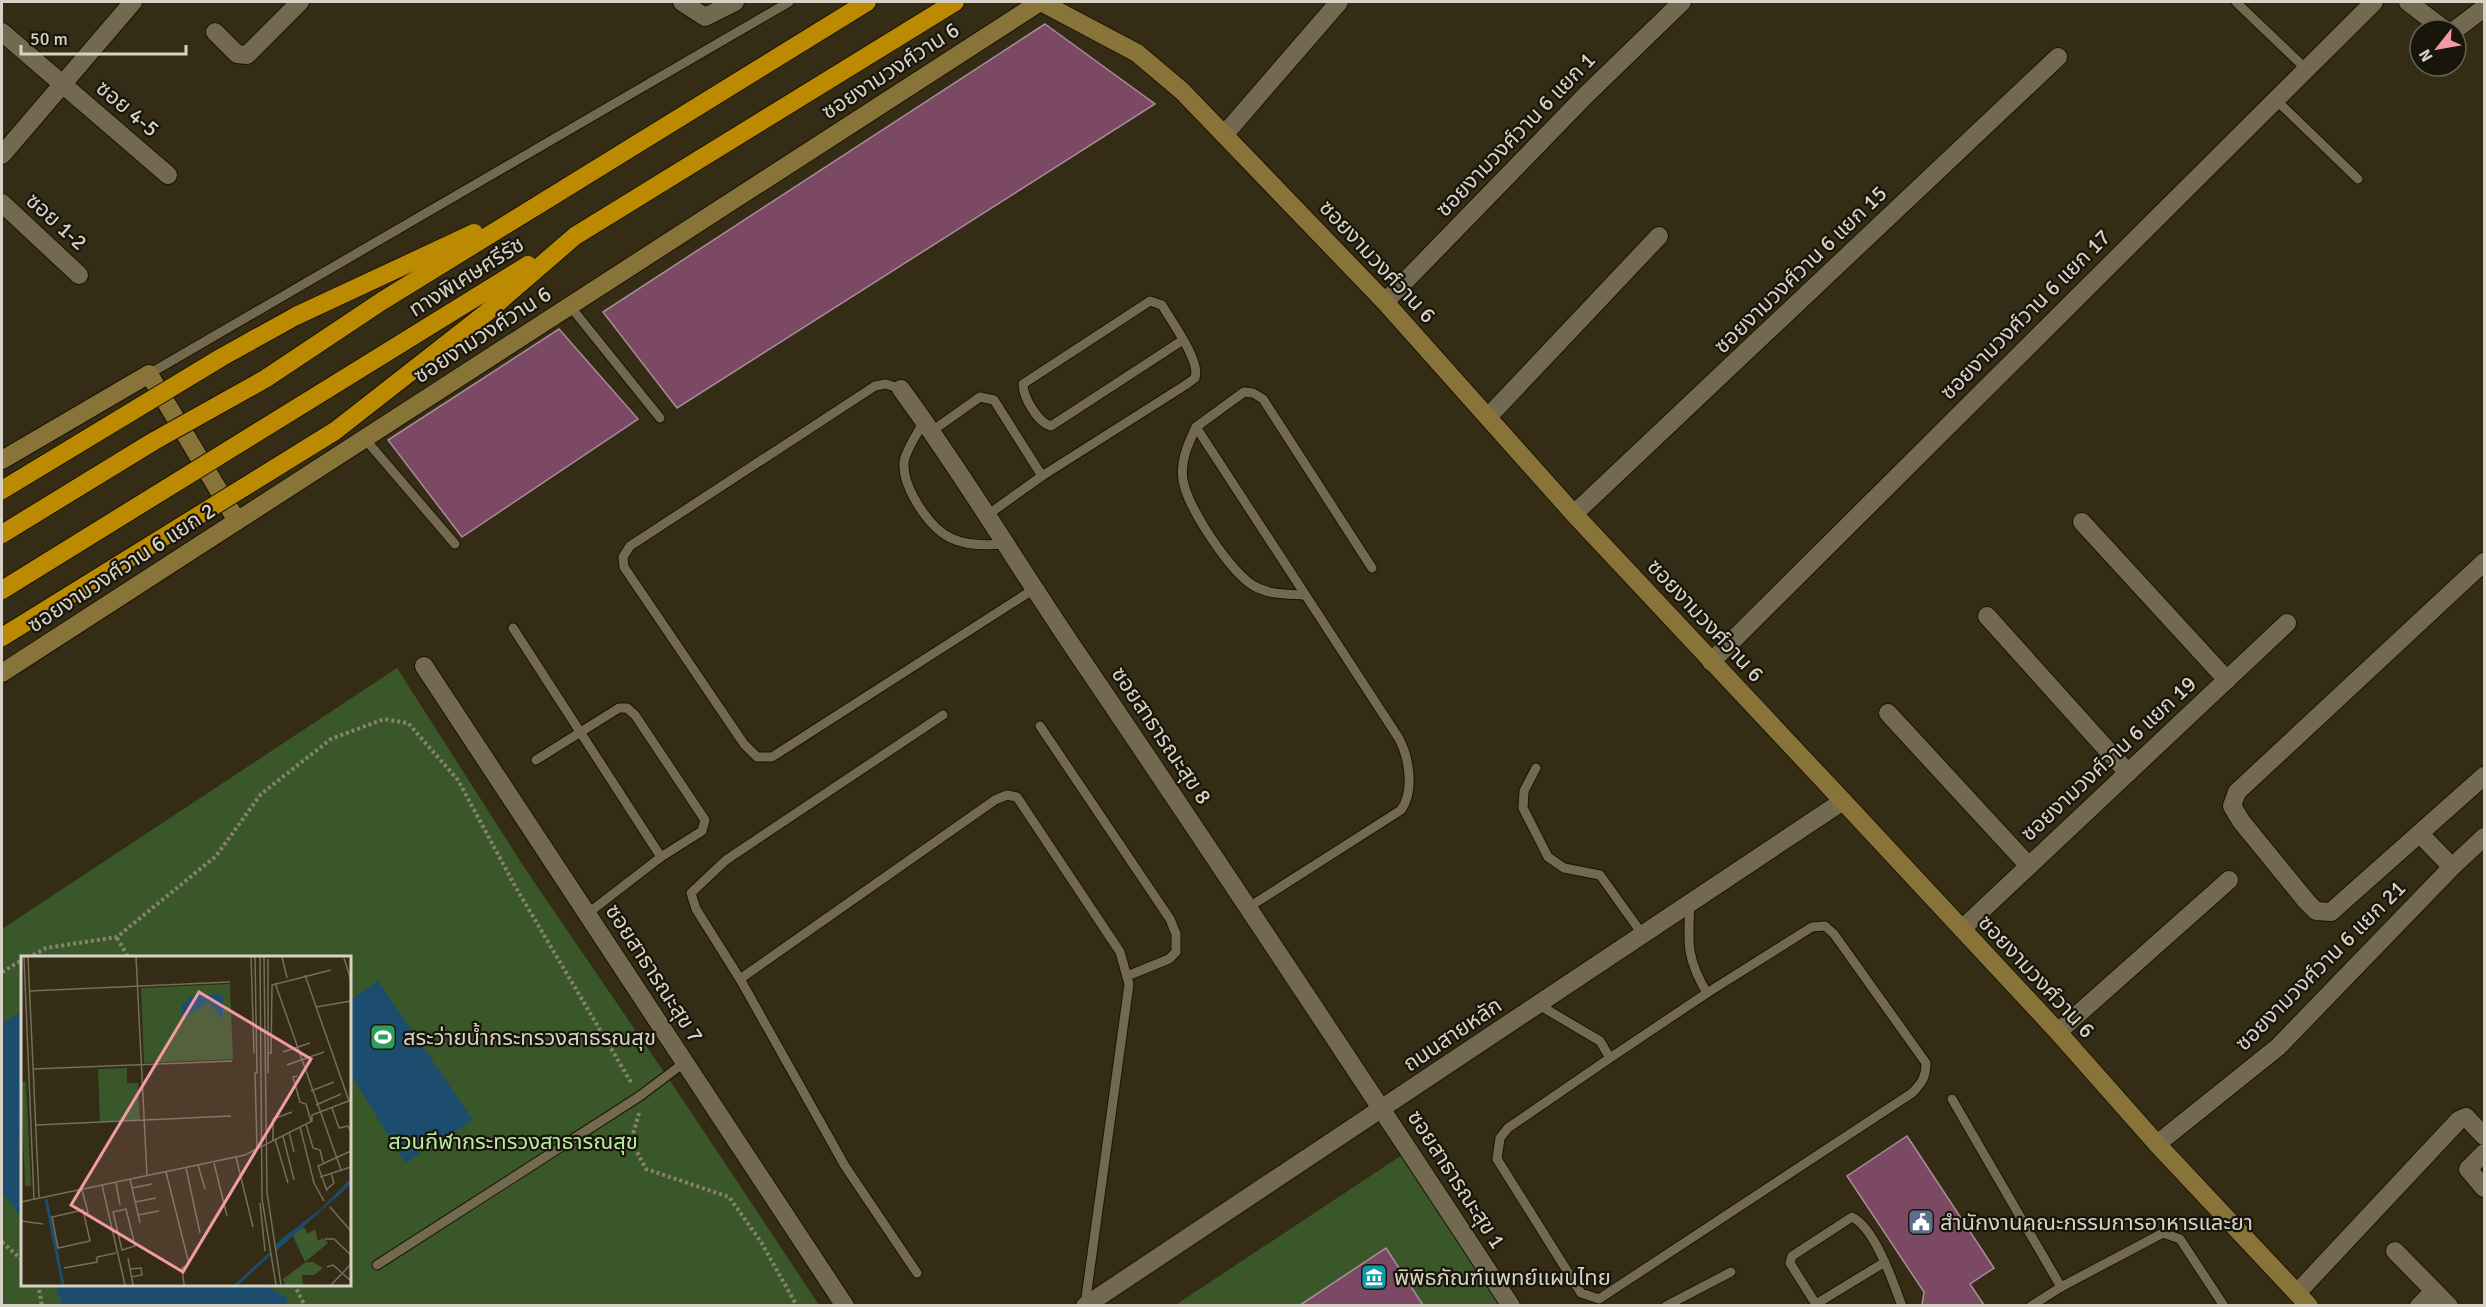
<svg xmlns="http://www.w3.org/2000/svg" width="2486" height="1307" font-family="Signika,'Noto Sans Thai',sans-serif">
<rect width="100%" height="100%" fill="#342c15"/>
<g fill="#3a572a" fill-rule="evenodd">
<path d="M397 668 524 867 685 1103 819 1305 2 1306V929ZM22 958H350V1284H22Z"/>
<polygon points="1402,1155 1506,1306 1174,1306"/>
</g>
<g fill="#1c4d6f">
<polygon points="378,981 473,1120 405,1163 350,1073 350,1000"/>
<polygon points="22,1011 22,1218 2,1192 2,1024"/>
<polygon points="55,1285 265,1285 288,1298 285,1306 63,1305"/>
</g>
<g fill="#7c4964" stroke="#a98d9b" stroke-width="1.5">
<polygon points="1045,24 1155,104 677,408 603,312"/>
<polygon points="559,329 638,419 462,537 388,440"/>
<polygon points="1907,1136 1994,1268 1970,1284 1984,1305 1922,1305 1924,1292 1847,1176"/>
<polygon points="1386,1248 1423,1305 1300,1305"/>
</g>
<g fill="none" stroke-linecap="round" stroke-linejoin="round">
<defs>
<g id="lane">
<polyline points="2236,2 2305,68"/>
<polyline points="2275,99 2358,179"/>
<polyline points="570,306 660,418"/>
<polyline points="149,374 789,2"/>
<polyline points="901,389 886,384 875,386 630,546 623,557 624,567 744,744 757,757 772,757 1034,589"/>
<path d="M924 421C918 433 906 449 904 462 903 475 908 487 914 498 937 539 958 548 1004 544"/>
<path d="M1196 427C1188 444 1180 461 1183 480 1187 507 1231 573 1254 586 1270 595 1286 594 1304 595"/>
<path d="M932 431 980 397 994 400 1042 476 1187 384 1195 378C1201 361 1171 321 1162 305L1150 301 1023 384C1023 397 1038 423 1051 426L1183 340"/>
<polyline points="365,439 455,544"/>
<polyline points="986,516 1042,476"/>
<polyline points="513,628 661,857"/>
<polyline points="1040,726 1170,919 1176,934 1176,952 1169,959 1127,976"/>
<polyline points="536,760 619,708 627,708 635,715 705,820 702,831 661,857 587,914"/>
<polyline points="1536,768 1524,791 1523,808 1548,857 1564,868 1600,875 1643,935"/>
<path d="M1249 907 1401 810C1415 791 1409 756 1398 737L1196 427 1244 392 1253 393 1263 399 1372 568"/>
<polyline points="740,979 696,909 691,893 726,860 943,715"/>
<path d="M1539 1005 1600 1041 1610 1058 1508 1128 1500 1138 1497 1159 1581 1293 1599 1299 1912 1093C1922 1083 1926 1077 1926 1063L1834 934 1825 926 1812 927 1707 993C1686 958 1688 943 1690 903"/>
<polyline points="1610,1058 1707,993"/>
<polyline points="1952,1099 2061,1287"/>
<polyline points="377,1265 640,1096 685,1062"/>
<polyline points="917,1273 845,1166 740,979 995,800 1007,795 1017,797 1120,952 1129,984 1085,1305"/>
<polyline points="1816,1304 1885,1262"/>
<polyline points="1666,1306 1731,1272"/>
<path d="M1817 1306 1790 1263 1792 1256 1852 1217C1875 1228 1893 1282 1902 1306"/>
<polyline points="2031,1306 2061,1287 2163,1233 2180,1239 2224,1306"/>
</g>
<g id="street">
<polyline points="682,2 705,17 735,2"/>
<polyline points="2408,2 2445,30"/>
<polyline points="2455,30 2484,8"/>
<polyline points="2,32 168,175"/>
<polyline points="215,32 237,54 247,55 300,2"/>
<polyline points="1224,135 1339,2"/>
<polyline points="2,155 133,2"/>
<polyline points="2,203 79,275"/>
<polyline points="1385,302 1587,94 1682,2"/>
<path d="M901 389C962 472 1015 561 1073 647 1221 865 1366 1085 1511 1306"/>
<polyline points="1488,417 1659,236"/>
<polyline points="1574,514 2058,57"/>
<polyline points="2082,522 2227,680"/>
<polyline points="2484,562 2237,792 2232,806 2241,821 2307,902 2316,911 2331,912 2484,776"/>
<polyline points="1987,616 2128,773"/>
<polyline points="1711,662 2374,2"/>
<polyline points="424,666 845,1306"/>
<polyline points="1888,713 2029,866"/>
<polyline points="2420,834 2452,867"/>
<polyline points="1962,929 2287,623"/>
<polyline points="2058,1032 2229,880"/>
<polyline points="2157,1144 2278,1047 2452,867 2484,837"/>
<polyline points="2484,1153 2468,1169 2484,1188"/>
<polyline points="2395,1251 2449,1306"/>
<polyline points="2297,1293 2459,1120 2466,1117 2484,1136"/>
<polyline points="1085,1306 1843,801"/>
<polyline points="2419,1306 2434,1291"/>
</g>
<g id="secondary">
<polyline points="1041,2 1137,53 1182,91 1385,302 1574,514 1843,801 2058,1032 2157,1144 2309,1306"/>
<polyline points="2,460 149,374 237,521 1040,2"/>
<polyline points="2,673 237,521"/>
</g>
<g id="highway">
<polyline points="543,202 867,2"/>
<polyline points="575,236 955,2"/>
</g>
</defs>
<use href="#lane" stroke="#1c1401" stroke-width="11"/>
<use href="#street" stroke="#1c1401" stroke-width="20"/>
<use href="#secondary" stroke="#1c1401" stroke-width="20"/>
<use href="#highway" stroke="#1c1401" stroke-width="20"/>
<g stroke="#88816f" stroke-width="4" stroke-dasharray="3 3" stroke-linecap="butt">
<polyline points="117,938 129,958"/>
<polyline points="28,958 46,948 117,937 216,856 261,794 331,739 384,719 408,723 458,780 515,886 632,1084"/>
<polyline points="2,972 22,960"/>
<polyline points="639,1113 631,1141 646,1169 729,1197 761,1242 797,1306"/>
<polyline points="2,1242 22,1260"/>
<polyline points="38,1284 42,1306"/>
<polyline points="294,1284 305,1306"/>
</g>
<use href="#lane" stroke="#726950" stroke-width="9"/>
<use href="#street" stroke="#726950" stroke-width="18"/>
<use href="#secondary" stroke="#887338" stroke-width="18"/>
<use href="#highway" stroke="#bb8a00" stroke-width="18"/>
<defs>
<g id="highway-bridge">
<polyline points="2,490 222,357 296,316 474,233"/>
<polyline points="2,534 154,441 265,379 382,301 543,202"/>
<polyline points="2,590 528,265"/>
<polyline points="2,637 335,431 486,313 575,236"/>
</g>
</defs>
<use href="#highway-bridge" stroke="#1c1401" stroke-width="20" stroke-linecap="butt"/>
<use href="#highway-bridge" stroke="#bb8a00" stroke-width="18"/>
</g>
<defs>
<symbol id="stadium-square" viewBox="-11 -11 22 22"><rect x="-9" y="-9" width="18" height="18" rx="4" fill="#2e9e5b" stroke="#18150b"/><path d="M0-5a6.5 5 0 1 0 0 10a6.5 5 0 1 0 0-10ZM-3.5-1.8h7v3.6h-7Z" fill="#fff"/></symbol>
<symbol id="civic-square" viewBox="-11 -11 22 22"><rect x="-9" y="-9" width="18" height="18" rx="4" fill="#5c6f8a" stroke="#18150b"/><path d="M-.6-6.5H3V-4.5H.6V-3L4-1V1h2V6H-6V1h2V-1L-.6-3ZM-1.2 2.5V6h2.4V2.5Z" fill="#fff"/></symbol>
<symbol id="museum-square" viewBox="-11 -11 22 22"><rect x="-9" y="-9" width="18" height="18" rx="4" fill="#0f9aa8" stroke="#18150b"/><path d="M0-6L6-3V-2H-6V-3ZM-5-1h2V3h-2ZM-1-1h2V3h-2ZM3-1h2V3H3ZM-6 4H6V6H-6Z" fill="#fff"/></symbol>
</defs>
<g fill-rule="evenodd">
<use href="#stadium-square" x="368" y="1022" width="30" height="30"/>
<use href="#civic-square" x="1906" y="1207" width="30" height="30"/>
<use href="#museum-square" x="1359" y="1262" width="30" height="30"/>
</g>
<g text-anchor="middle" stroke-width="4.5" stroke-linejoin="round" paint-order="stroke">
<g font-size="22" fill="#d7d2c5" stroke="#18150b">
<text transform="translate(890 70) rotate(-33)" y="8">ซอยงามวงศ์วาน 6</text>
<text transform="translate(128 108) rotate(40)" y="8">ซอย 4-5</text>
<text transform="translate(1515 134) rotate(-46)" y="8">ซอยงามวงศ์วาน 6 แยก 1</text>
<text transform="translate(57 221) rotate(42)" y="8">ซอย 1-2</text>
<text transform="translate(1378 261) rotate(47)" y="8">ซอยงามวงศ์วาน 6</text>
<text transform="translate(1800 269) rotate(-44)" y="8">ซอยงามวงศ์วาน 6 แยก 15</text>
<text transform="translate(466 276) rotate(-32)" y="8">ทางพิเศษศรีรัช</text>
<text transform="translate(2025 314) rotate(-45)" y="8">ซอยงามวงศ์วาน 6 แยก 17</text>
<text transform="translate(482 334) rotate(-33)" y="8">ซอยงามวงศ์วาน 6</text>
<text transform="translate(121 567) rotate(-33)" y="8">ซอยงามวงศ์วาน 6 แยก 2</text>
<text transform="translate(1706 620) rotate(47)" y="8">ซอยงามวงศ์วาน 6</text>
<text transform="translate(1162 735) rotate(56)" y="8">ซอยสาธารณะสุข 8</text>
<text transform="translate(2108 758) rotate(-43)" y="8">ซอยงามวงศ์วาน 6 แยก 19</text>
<text transform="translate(2320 965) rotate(-45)" y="8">ซอยงามวงศ์วาน 6 แยก 21</text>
<text transform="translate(655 973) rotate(57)" y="8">ซอยสาธารณะสุข 7</text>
<text transform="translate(2037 976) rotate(47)" y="8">ซอยงามวงศ์วาน 6</text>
<text transform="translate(1452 1034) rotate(-34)" y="8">ถนนสายหลัก</text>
<text transform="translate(1457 1179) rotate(57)" y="8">ซอยสาธารณะสุข 1</text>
</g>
<g font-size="22" fill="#d7d2c5" stroke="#18150b" text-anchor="start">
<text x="403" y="1045">สระว่ายน้ำกระทรวงสาธรณสุข</text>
<text x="1940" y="1230">สำนักงานคณะกรรมการอาหารและยา</text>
<text x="1394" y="1285">พิพิธภัณฑ์แพทย์แผนไทย</text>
</g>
<g font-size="22" fill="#bbeaa2" stroke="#18150b">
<text x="513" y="1149">สวนกีฬากระทรวงสาธารณสุข</text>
</g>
</g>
<g transform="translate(21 956)">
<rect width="330" height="330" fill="#342c15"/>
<path d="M209 28 212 103 123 107 120 32ZM106 112V127H117L119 164 79 166 77 113ZM0 126H5L10 230H4Z" fill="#3a572a"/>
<path d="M283 271 287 278 294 273 297 285 302 282 307 287 284 306 271 278ZM285 306H292L302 312 293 319H281L282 329H264L262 323Z" fill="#3e5b2e"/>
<path d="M197 38 202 41V64L188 46 164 61 161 58V49L170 41ZM330 222V228L255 295 254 289 264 280 300 253Z" fill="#1c4d6f"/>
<path fill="none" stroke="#1c4d6f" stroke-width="3" d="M25 243 42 329M215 329 250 297"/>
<path fill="none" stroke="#756e5b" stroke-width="1.5" d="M3 1 13 243M7 1 18 241M115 1 126 220M230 1 233 97M234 1 236 118M239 1 241 243 255 329M243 1 246 236 260 329M261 1 266 22M323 2 330 24M247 3V117M284 19 328 145M254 27 320 214M9 35 209 26M295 51 330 45M262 96 289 87M247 97H250L251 29 310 14M266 109 303 96M12 113 211 105M234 116 236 192M276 120 272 121 279 146 285 148 290 165M290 135 313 126M295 149 320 138M311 152 318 172 327 170 330 176M285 168 292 192 299 194 302 206M15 169 210 160M279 171 293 227 303 245M268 176 273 196M262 180 273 224M254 183 267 227M252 184V163L271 156M215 201 232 271M193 207 206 260M177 209 184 233M165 212 179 277M145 216 168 308 161 312 163 329M299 221 330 211M109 223 119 267M95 227 99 249M81 229 104 329M111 232 131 228M306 233 313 227 310 217M61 234 67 256 63 258M306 235 297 210 330 195M0 246 224 199 291 165V159L330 144M114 246 135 242M239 247 244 295M309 251 330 275M105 253 114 290 101 294 92 256ZM62 254 69 285 37 292 31 261ZM117 259 138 255M0 265 22 268M304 283H313L330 299M107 302 112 329M306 311 312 309 330 325M43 312 76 306V301L95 297M109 313 120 312 121 319 110 321M310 329 330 308"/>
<path fill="#f49aa7" fill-opacity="0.15" stroke="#f49aa7" stroke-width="3" d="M178 36 290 103 162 316 50 249Z"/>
<rect width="330" height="330" fill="none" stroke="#d7d2c5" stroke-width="3"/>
</g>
<rect width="2486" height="1307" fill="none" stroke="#d7d2c5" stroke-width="6"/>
<g transform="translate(2438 48) rotate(239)"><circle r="28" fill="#18150b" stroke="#646155" stroke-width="1.5"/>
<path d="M0-4.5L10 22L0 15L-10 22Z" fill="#f49aa7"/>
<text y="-9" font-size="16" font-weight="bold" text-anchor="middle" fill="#d7d2c5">N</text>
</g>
<path d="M21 45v9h165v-9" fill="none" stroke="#d7d2c5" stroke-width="3"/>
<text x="30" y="45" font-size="18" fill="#d7d2c5" stroke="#18150b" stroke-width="4.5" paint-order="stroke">50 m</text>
</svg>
